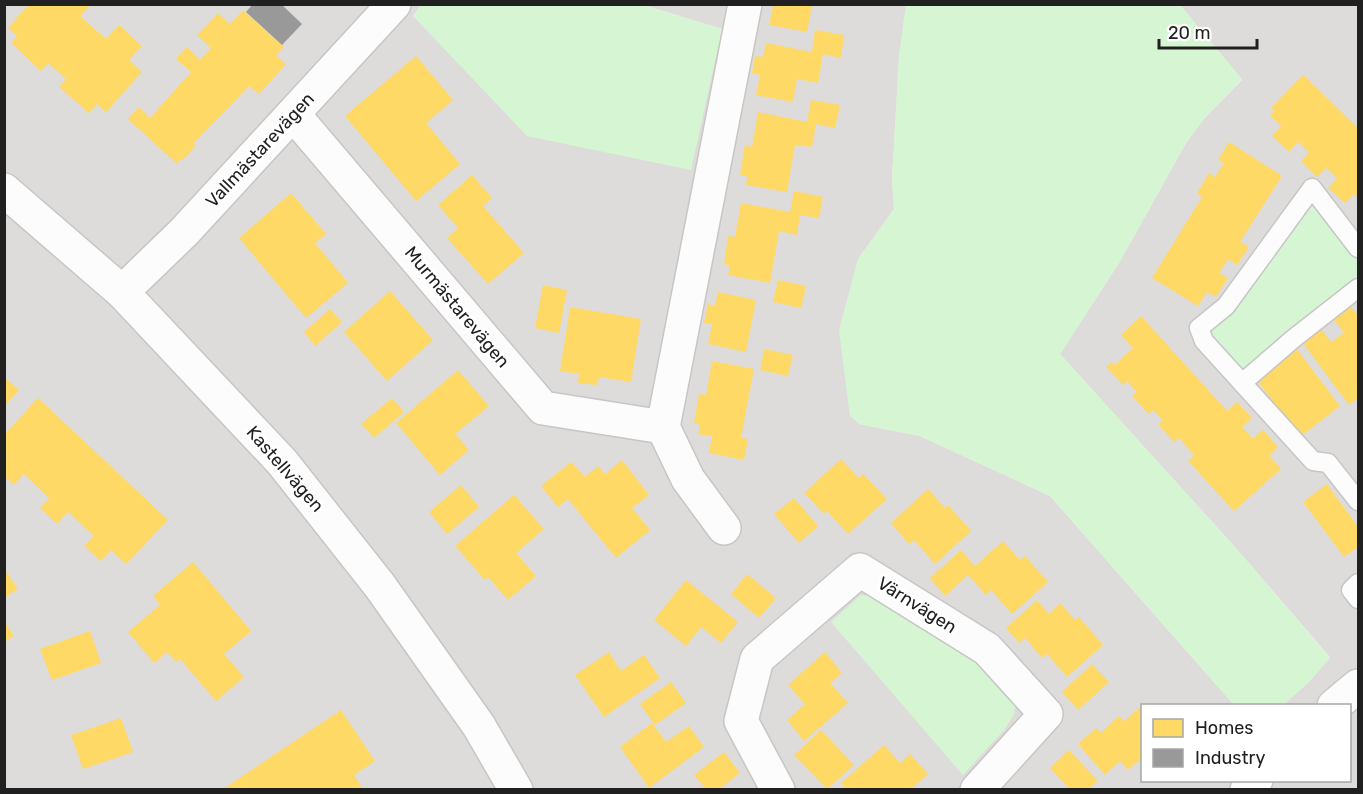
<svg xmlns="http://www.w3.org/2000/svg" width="1363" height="794" font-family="Rubik,sans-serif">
<rect width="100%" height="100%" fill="#efece9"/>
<polygon fill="#dedcda" points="5,5 421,5 413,16 690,170 722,29 644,5 906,5 899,57 892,179 894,209 858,259 859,424 920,436 1050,496 1234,705 1142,706 1142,780 1350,780 1350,706 1283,705 1309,682 1330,657 1235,547 1060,354 1119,263 1186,143 1203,120 1242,80 1180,5 1358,5 1358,262 1318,204 1358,280 1358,556 1304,602 1348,629 1358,629 1358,789 5,790"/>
<polygon fill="#dddcda" points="1357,556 1358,556 1358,629 1348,630 1335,638 1304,602"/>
<g fill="#d6f6d3">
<polygon points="644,5 722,29 691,170 527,136 413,16 421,5"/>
<polygon points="906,5 1180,5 1242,79 1203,120 1186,143 1119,263 1060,354 1235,547 1330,658 1309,682 1283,705 1234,705 1050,496 920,436 859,424 850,416 839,330 858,259 894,209 892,179 899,57"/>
<polygon points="1318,204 1358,262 1358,280 1244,379 1210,342 1213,324 1301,208"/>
<polygon points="861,595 879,597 988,667 1016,698 1014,714 1005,729 963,775 831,622"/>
</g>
<g fill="#ffd966">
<polygon points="29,4 91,4 80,16 106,39 119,25 142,46 129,60 142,72 106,112 97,104 89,113 59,87 66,79 56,70 48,63 41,71 11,43 17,36 8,28"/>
<polygon points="769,5 812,5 807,32 769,25 773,6"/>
<polygon points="243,10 284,47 276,55 286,64 259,94 249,86 193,144 196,146 183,160 182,158 177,164 128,119 139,107 150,118 191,72 176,59 187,47 200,60 211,48 197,35 218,13 230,24"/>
<polygon points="815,30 844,35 841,58 823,54 818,83 797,79 793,102 756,95 760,75 752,73 755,56 763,57 766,43 812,52"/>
<polygon points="416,56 453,100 426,123 460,164 416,201 345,116"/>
<polygon points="1303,75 1358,128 1358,198 1354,194 1345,203 1328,188 1337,178 1326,168 1317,177 1301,161 1309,152 1298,142 1289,152 1272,136 1281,126 1270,115 1274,111 1271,108"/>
<polygon points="811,100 840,105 835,128 816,124 812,147 795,145 787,192 746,185 747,176 740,175 745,145 752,147 758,112 807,122"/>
<polygon points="1229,142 1282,176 1240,242 1249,247 1237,265 1228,259 1219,273 1228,278 1216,297 1207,292 1198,306 1152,278 1202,197 1197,193 1209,173 1215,177 1224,163 1218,160"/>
<polygon points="472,175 492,198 483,206 524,253 488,284 447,238 458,228 438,205"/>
<polygon points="794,191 823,197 819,218 800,215 797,235 779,231 770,283 728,275 730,266 724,264 728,236 735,237 741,203 790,212"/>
<polygon points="291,193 326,234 315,243 348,283 306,318 239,238"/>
<polygon points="778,280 806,286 801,308 773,302"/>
<polygon points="543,285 567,290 559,333 535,328"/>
<polygon points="390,291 433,340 387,381 344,332"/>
<polygon points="718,292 756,300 746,352 708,344 712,324 704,323 708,304 715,306"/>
<polygon points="1348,303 1358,316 1358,398 1349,405 1300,339 1318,325 1331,342 1344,333 1331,316"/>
<polygon points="570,307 641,319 631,382 599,377 597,385 578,383 579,374 560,371"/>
<polygon points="330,309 342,322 315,346 304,332"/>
<polygon points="1141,316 1227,411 1237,402 1252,418 1242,427 1253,439 1263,430 1278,447 1269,456 1281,469 1234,511 1188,461 1194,455 1187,447 1179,438 1174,442 1158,424 1163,420 1153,410 1149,414 1132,396 1137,392 1127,381 1123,385 1106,367 1112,362 1115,365 1133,348 1121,335"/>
<polygon points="1293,344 1340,406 1300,437 1253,375"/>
<polygon points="764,349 793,355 788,376 760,370"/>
<polygon points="712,361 754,369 741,438 748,439 744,460 709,453 712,436 698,434 700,424 694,423 699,394 706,395"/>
<polygon points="458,370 489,406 455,434 469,450 440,475 396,423"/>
<polygon points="4,377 19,390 4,406"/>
<polygon points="38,398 168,520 126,564 111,550 101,561 84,546 94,536 68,512 57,524 40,508 49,498 24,474 14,485 4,476 4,460 7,457 5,454 5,434"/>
<polygon points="392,398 404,412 374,438 361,424"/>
<polygon points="841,459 859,478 863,474 887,499 848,534 827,511 824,514 804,493"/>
<polygon points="622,460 649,495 632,508 650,530 616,558 568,499 558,507 541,486 571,462 585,477 598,466 605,474"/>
<polygon points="1327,484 1358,527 1358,547 1344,557 1303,502"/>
<polygon points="461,485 479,507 447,534 429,512"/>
<polygon points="928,489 945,508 948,505 971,531 935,564 914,540 909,544 891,523"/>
<polygon points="514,495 544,529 516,553 536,576 508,600 488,577 485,580 455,546"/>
<polygon points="794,498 818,526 799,543 774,514"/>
<polygon points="1003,541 1020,560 1025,556 1048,582 1012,614 991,590 986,595 968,575 945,596 930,578 961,550 975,566"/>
<polygon points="193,562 251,631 224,654 244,677 216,701 180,659 176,662 167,652 154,663 128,632 160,605 153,596"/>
<polygon points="4,569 18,589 4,598"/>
<polygon points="747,574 776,598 759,618 731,594"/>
<polygon points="686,580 738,622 721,643 701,627 686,646 654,620"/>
<polygon points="1037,600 1049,614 1060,603 1075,620 1079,617 1103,645 1067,677 1047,654 1042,658 1025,638 1019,643 1006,628"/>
<polygon points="4,621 14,636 4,642"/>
<polygon points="90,631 101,663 52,680 40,649"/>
<polygon points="609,652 621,671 644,655 660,678 604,717 575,675"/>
<polygon points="825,652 842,673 830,683 848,703 804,741 787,720 805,704 788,685"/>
<polygon points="1092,664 1109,682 1078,710 1062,692"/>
<polygon points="671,682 686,703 655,725 640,704"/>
<polygon points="1145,703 1147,705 1142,706 1142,758 1128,770 1120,761 1105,775 1078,744 1096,728 1101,733 1119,716 1124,721"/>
<polygon points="341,710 375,761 354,775 362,787 358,789 334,789 333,787 329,789 223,789"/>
<polygon points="121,718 133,752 83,769 71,735"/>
<polygon points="652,723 666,742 689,726 704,747 649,788 620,747"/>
<polygon points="821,730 854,765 827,789 794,755"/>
<polygon points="884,745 900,763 910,754 928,774 911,789 846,789 841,783"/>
<polygon points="1069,750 1098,781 1088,789 1070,789 1050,768"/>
<polygon points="724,752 740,773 719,789 706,789 694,775"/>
</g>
<polygon fill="#999" points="253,4 281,4 302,24 282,45 246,12"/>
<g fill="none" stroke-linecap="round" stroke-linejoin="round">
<defs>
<g id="lane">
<polyline points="1358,248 1312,188 1226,306 1199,328 1204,341 1313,461 1328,463 1358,501"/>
<polyline points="1242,383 1293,339 1358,288"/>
<polyline points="1358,583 1351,590 1358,599"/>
</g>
<g id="street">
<polyline points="293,114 543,408 663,427 745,4"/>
<polyline points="4,190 122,292 282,462 380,586 479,726 516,790"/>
<polyline points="122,292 184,232 394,4"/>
<polyline points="663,427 688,479 724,528"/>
<polyline points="1334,706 1358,686"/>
<polyline points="778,790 741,721 757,659 860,570 987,649 1046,714 977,790"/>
<polyline points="1247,790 1256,780"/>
</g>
</defs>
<use href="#lane" stroke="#c7c6c5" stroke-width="21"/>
<use href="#street" stroke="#c7c6c5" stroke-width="36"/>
<use href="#lane" stroke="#fdfcfc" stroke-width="18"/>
<use href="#street" stroke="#fdfcfc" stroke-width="33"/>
</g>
<g text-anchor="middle" stroke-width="6" stroke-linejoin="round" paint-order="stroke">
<g font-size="18" fill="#202020" stroke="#fff">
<text transform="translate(260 150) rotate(-47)" y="6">Vallmästarevägen</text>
<text transform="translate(457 307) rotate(50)" y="6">Murmästarevägen</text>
<text transform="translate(285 469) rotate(49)" y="6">Kastellvägen</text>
<text transform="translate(917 605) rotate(32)" y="6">Värnvägen</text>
</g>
</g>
<rect width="1363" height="794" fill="none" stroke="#202020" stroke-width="12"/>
<rect x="1141" y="704" width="210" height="78" fill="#ffffff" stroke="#a6a6a6" stroke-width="1.5"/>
<rect x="1153" y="719" width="30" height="18" fill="#ffd966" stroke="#a6a6a6" stroke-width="1.5"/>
<text x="1195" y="734" font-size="18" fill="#202020">Homes</text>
<rect x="1153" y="749" width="30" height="18" fill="#999999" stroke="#a6a6a6" stroke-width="1.5"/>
<text x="1195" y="764" font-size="18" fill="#202020">Industry</text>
<path d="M1159 39v9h98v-9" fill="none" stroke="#202020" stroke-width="3"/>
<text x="1168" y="39" font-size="18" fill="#202020" stroke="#ffffff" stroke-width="4.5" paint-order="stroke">20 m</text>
</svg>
